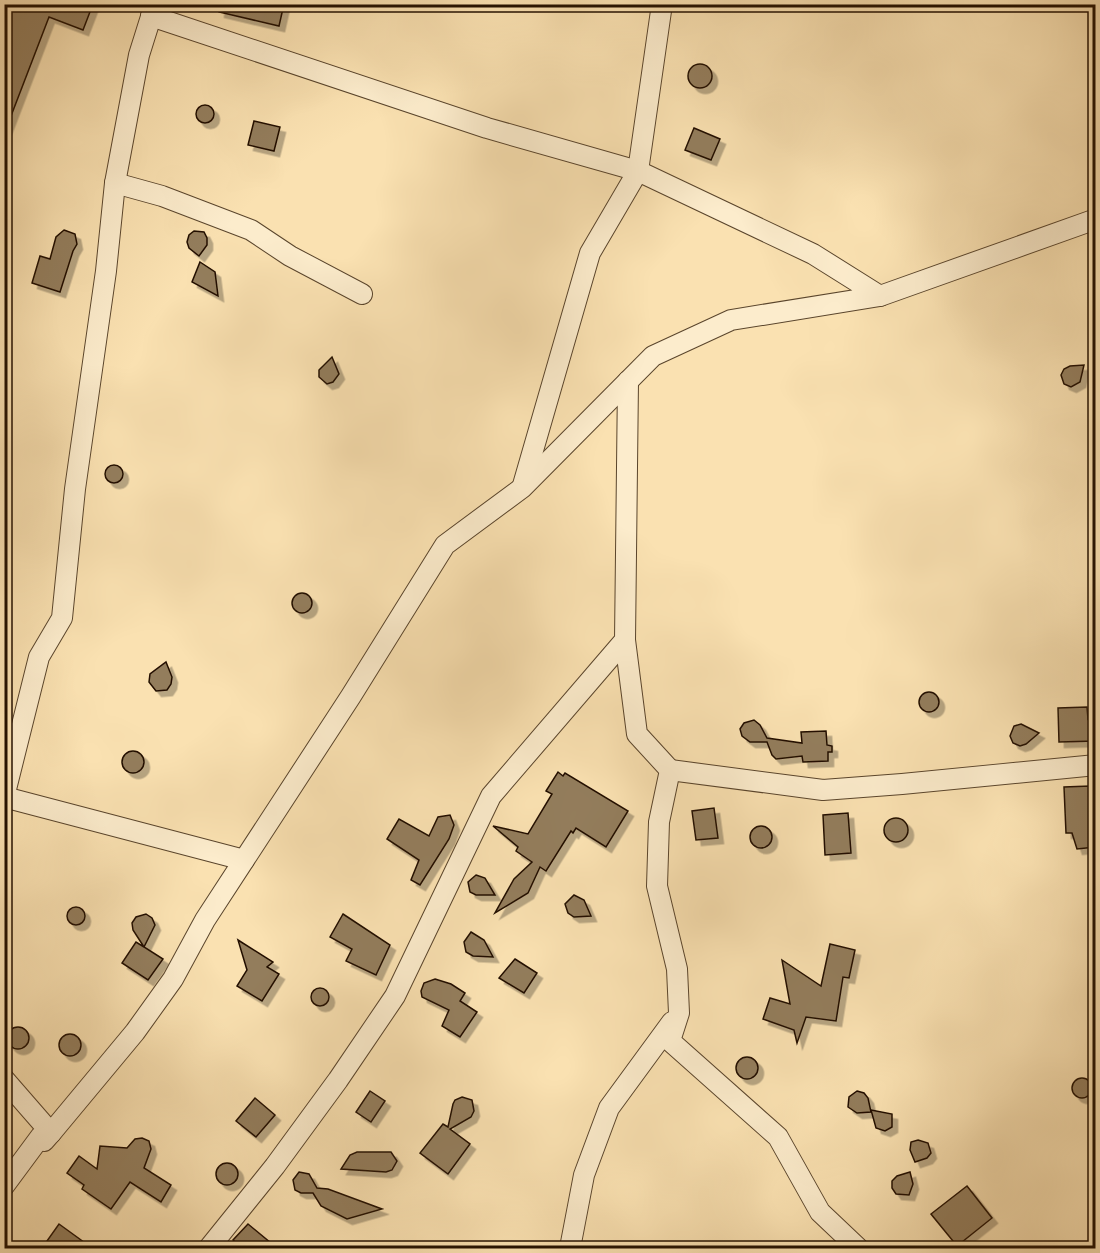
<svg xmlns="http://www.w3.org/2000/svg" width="1100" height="1253" font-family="Vollkorn,serif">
<defs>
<filter id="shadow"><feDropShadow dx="5.5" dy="5.5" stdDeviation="0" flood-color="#0004"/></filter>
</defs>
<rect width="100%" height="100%" fill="#fae1b1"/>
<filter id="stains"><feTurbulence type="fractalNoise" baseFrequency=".00333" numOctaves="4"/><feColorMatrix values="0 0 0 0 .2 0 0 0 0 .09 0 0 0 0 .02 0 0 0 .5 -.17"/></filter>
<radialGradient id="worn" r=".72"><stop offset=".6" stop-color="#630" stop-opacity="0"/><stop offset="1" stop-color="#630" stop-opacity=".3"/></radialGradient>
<g fill="#937d5c" stroke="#241100" stroke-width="1.5" filter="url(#shadow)">
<polygon points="4,4 93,4 83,30 49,17 6,129 4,129"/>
<polygon points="220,4 284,4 279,26 219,12"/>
<circle cx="700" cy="76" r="12"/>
<circle cx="205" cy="114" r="9"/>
<polygon points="254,121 280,127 274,151 248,145"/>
<polygon points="694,128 720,139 711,160 685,150"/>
<polygon points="64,230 75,234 77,244 73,251 60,292 32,283 40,256 50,259 56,237"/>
<polygon points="194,231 204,232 207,238 207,245 199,256 189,248 187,242 189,235"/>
<polygon points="200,262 215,272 218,296 192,282"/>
<polygon points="332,357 339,374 333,382 327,384 319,377 319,370"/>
<polygon points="1084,365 1080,382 1071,387 1064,384 1061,375 1064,369 1070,366"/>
<circle cx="114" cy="474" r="9"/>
<circle cx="302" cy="603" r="10"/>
<polygon points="166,662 172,677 171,684 167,690 156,691 149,682 150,674"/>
<circle cx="929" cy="702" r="10"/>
<polygon points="1087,707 1088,719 1095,714 1095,741 1059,742 1058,708"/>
<polygon points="754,720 760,725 767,738 802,743 801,732 826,731 827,745 832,746 832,752 828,752 828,761 803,762 802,756 776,759 772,755 767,742 750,742 742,736 740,729 744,723"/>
<polygon points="1021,724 1039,733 1026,744 1020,746 1013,743 1010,736 1014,726"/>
<circle cx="133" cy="762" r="11"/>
<polygon points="558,772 563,776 565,773 628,811 606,847 576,828 573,833 571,831 546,871 540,867 528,893 495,913 514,879 532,862 516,851 518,847 493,826 528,834 552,794 546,791"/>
<polygon points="1090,786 1092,829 1095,831 1095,847 1077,849 1072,833 1066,833 1064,787"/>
<polygon points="714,808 718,838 696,840 692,811"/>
<polygon points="848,813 851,853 825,855 823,815"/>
<polygon points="450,815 454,825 449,839 420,885 411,880 419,860 387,839 399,819 429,836 438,817"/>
<circle cx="896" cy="830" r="12"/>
<circle cx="761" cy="837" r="11"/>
<polygon points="476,875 485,878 495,895 476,895 470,892 468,882"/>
<polygon points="574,895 584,900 591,916 574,917 568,913 565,904"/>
<circle cx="76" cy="916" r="9"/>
<polygon points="146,914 152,918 155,925 144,947 163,959 148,980 122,963 136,942 144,947 133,930 132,923 136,917"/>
<polygon points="343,914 390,945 376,975 346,961 352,949 330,937"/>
<polygon points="471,932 484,940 493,957 473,956 466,952 464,942"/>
<polygon points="238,940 273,962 267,967 279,974 262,1001 237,986 247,970"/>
<polygon points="830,944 855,950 849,978 843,977 836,1021 806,1017 797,1043 794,1030 763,1019 770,998 790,1004 782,960 821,986"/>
<polygon points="515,959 537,973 524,993 499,978"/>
<polygon points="435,979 451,984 465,993 460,1001 477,1012 460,1037 442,1026 449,1010 422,997 421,991 424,983"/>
<circle cx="320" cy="997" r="9"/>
<circle cx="18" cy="1038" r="11"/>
<circle cx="70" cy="1045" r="11"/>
<circle cx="747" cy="1068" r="11"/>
<circle cx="1082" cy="1088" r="10"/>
<polygon points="370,1091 385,1101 371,1122 356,1112"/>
<polygon points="857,1091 864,1093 868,1098 871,1112 857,1113 848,1107 849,1097"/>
<polygon points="462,1097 472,1100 474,1111 471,1117 450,1129 470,1144 448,1174 420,1153 443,1124 448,1127 453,1104 455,1100"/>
<polygon points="255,1098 275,1115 256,1137 236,1121"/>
<polygon points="871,1110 892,1114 892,1127 885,1131 876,1128"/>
<polygon points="142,1138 149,1141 151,1149 144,1168 171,1185 161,1202 130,1182 111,1209 82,1189 84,1185 67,1173 79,1156 97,1169 100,1146 127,1148 135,1139"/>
<polygon points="918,1140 928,1143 931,1153 927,1158 915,1162 910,1150 911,1142"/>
<polygon points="357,1152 391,1152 397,1161 392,1170 386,1172 341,1169 350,1155"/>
<circle cx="227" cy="1174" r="11"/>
<polygon points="299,1172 309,1174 317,1188 328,1189 382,1209 347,1219 321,1206 313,1193 301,1193 295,1190 293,1180"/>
<polygon points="910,1172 913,1184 909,1195 896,1194 892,1188 892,1181 897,1176"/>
<polygon points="967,1186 992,1218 957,1246 931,1214"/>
<polygon points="59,1224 92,1248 42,1248"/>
<polygon points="248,1224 277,1248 242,1248 233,1240"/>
</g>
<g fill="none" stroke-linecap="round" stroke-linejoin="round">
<defs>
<g id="street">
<polyline points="115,183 162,196 251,230 290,256 362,294"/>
<polyline points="880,296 1096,219"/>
<polyline points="523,485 590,253 638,171 662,4"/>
<polyline points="625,640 637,734 670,770 659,822 657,886 677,969 679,1013 670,1041 778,1137 820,1212 858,1248"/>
<polyline points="670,770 823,790 902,784 1096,765"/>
<polyline points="4,797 39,657 62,618 75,489 106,271 115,183 139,55 155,4"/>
<polyline points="4,797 244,860"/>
<polyline points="4,1079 51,1133 44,1141"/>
<polyline points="4,1186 41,1136 51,1133 135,1032 173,979 205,920 351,696 445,545 522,488 653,356 731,320 880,296 813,254 638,171 487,128 151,16"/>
<polyline points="209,1248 275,1166 338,1080 395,996 491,796 625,640 628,381"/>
<polyline points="570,1248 584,1175 609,1108 672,1022"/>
</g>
</defs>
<use href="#street" stroke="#5a452c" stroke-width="22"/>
<use href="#street" stroke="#fceccc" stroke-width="20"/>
</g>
<rect width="1100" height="1253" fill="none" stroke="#fae1b1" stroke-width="24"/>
<rect x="6" y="6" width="1088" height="1241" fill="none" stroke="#241100" stroke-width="3"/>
<rect x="12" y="12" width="1076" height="1229" fill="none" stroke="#241100" stroke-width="1.5"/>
<rect width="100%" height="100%" filter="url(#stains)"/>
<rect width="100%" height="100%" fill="url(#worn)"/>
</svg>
